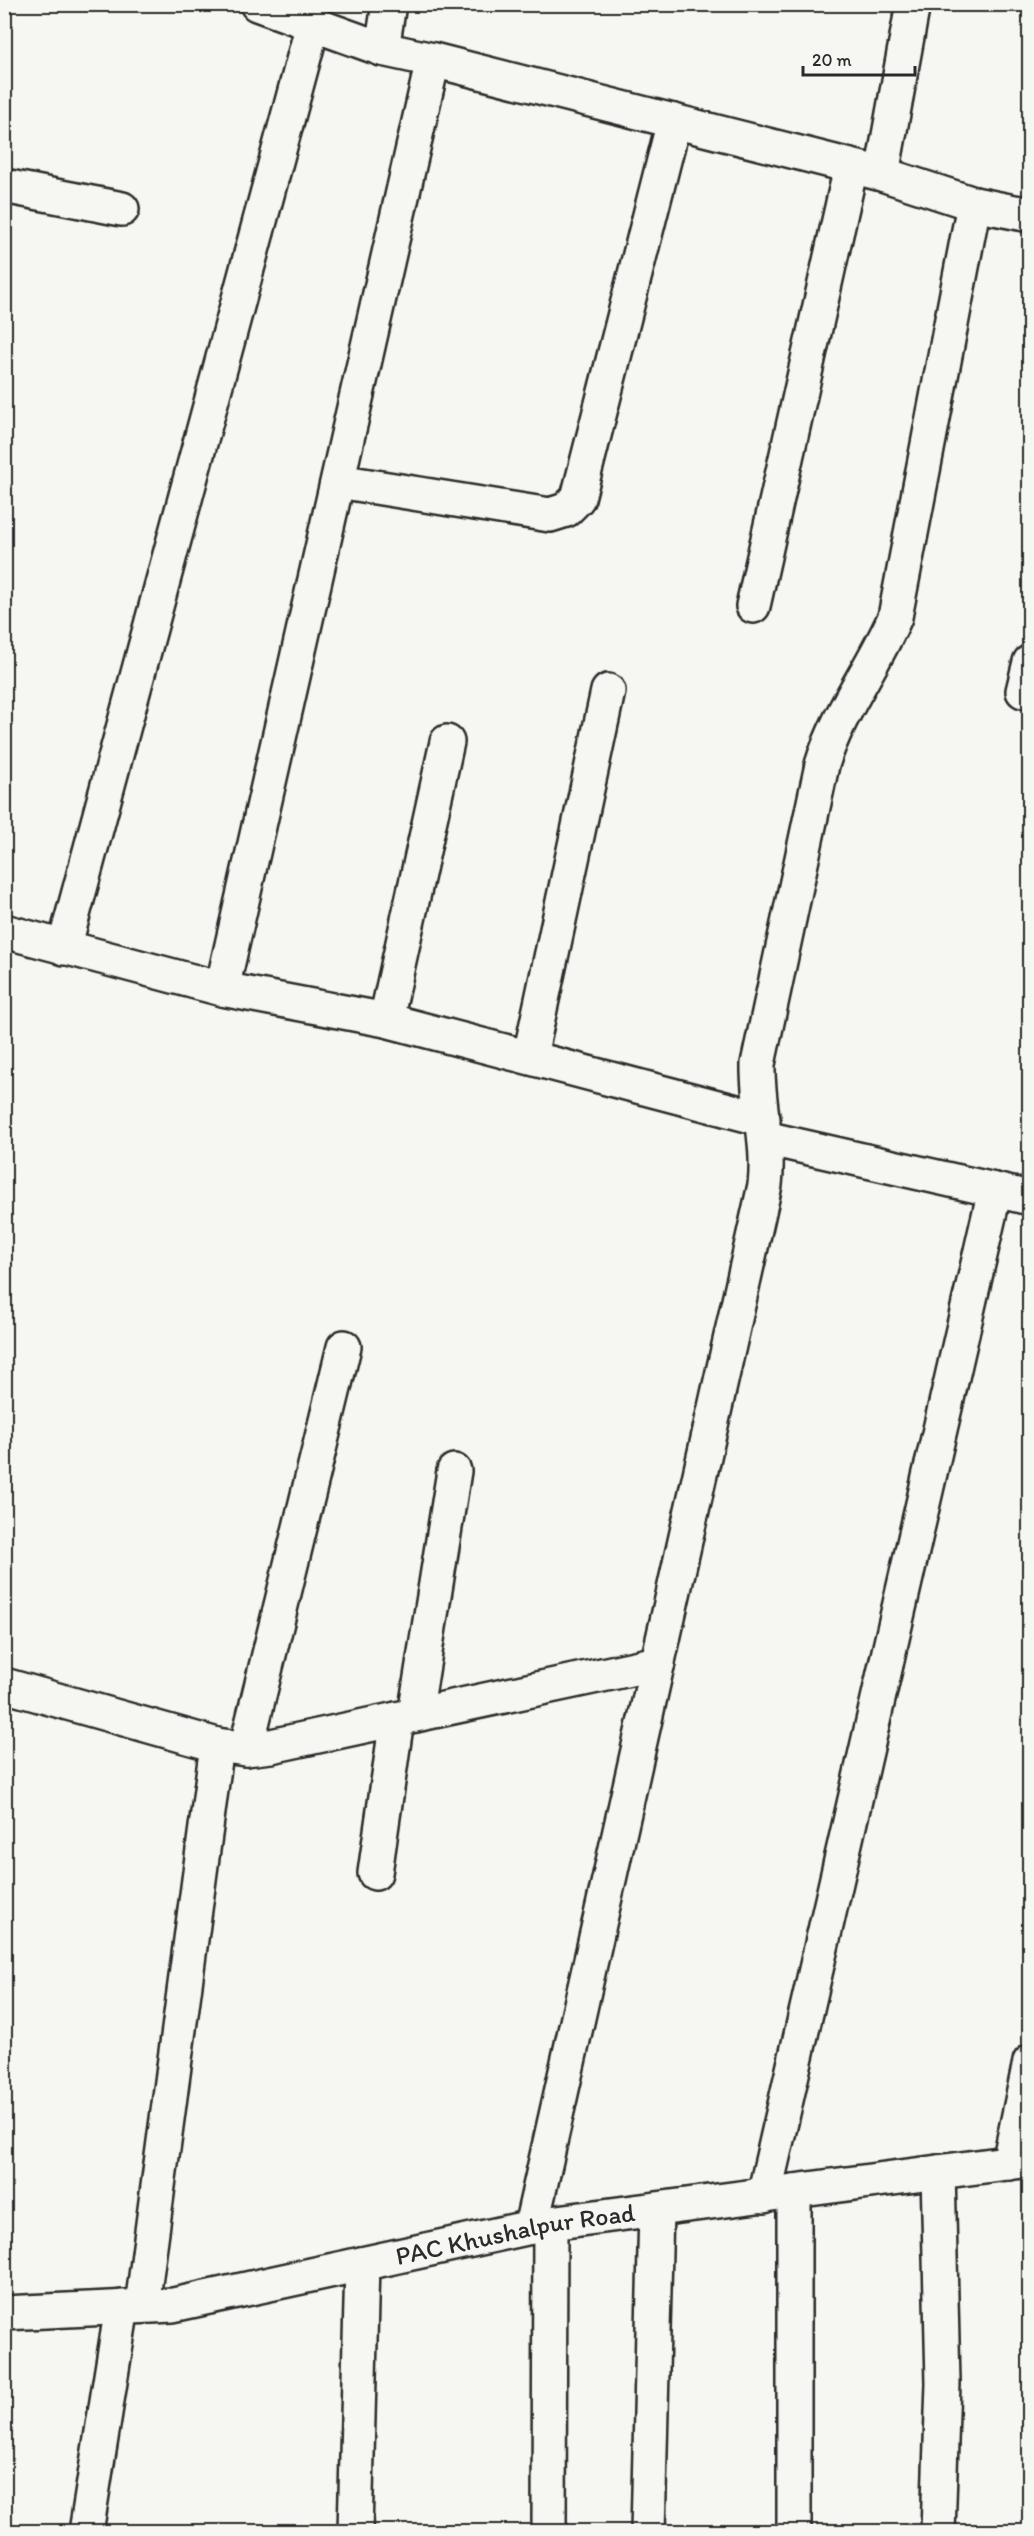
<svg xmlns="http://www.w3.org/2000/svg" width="1034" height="2536" font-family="Itim,sans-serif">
<rect width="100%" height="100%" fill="#f6f6f2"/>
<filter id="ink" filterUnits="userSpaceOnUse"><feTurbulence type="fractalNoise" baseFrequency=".0167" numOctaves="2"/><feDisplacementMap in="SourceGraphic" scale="12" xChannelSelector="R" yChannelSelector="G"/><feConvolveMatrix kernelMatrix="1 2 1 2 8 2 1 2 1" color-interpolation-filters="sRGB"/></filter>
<g filter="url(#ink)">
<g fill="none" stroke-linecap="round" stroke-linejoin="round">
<defs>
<g id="minor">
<polyline points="257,4 382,49 433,60 882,174 974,204 1030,215"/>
<polyline points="382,49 389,4"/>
<polyline points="882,174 913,4"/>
<polyline points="4,186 122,209"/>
<polyline points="338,481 550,515 566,510 578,498 674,121"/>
<polyline points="753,606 851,167"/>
<polyline points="1023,691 1030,662"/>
<polyline points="4,931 222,989 386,1020 763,1119"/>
<polyline points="64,948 313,24"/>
<polyline points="222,989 433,60"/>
<polyline points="386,1020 447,742"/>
<polyline points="530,1056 608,691"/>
<polyline points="765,1138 1030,1198"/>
<polyline points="4,1685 217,1745 246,1749 271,1746 658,1663"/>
<polyline points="415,1715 454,1471"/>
<polyline points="246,1749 344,1347"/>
<polyline points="375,1873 397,1719"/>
<polyline points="1009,2163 1030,2062"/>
<polyline points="764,2196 995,1190"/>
<path d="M531 2227 765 1185C770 1144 757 1105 758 1064L822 765C838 712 873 668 895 617L974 204"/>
<polyline points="142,2306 217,1745"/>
<polyline points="86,2532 122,2307"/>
<polyline points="355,2532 362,2264"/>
<polyline points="549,2532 550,2223"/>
<polyline points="648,2532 656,2210"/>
<polyline points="794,2532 794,2191"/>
<polyline points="938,2532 943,2383 938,2172"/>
</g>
<g id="major">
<path id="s1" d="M4 2313 173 2305 550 2223 1030 2160"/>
</g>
</defs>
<use href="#minor" stroke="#2b2b2b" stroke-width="38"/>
<use href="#major" stroke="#2b2b2b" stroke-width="38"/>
<use href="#minor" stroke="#f6f6f2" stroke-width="33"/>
<use href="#major" stroke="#f6f6f2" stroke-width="33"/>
</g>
</g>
<g text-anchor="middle" stroke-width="4.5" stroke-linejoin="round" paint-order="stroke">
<g font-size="26" fill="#2b2b2b" stroke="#f6f6f2">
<text dy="9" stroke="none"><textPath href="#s1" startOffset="519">PAC Khushalpur Road</textPath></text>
</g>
</g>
<rect width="1034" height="2536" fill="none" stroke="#f6f6f2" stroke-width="24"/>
<rect x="12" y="12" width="1010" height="2512" fill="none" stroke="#2b2b2b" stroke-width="2" filter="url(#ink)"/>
<path d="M803 66v9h112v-9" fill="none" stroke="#2b2b2b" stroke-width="3"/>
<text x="812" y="66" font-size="18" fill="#2b2b2b" stroke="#f6f6f2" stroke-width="4.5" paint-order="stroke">20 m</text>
</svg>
